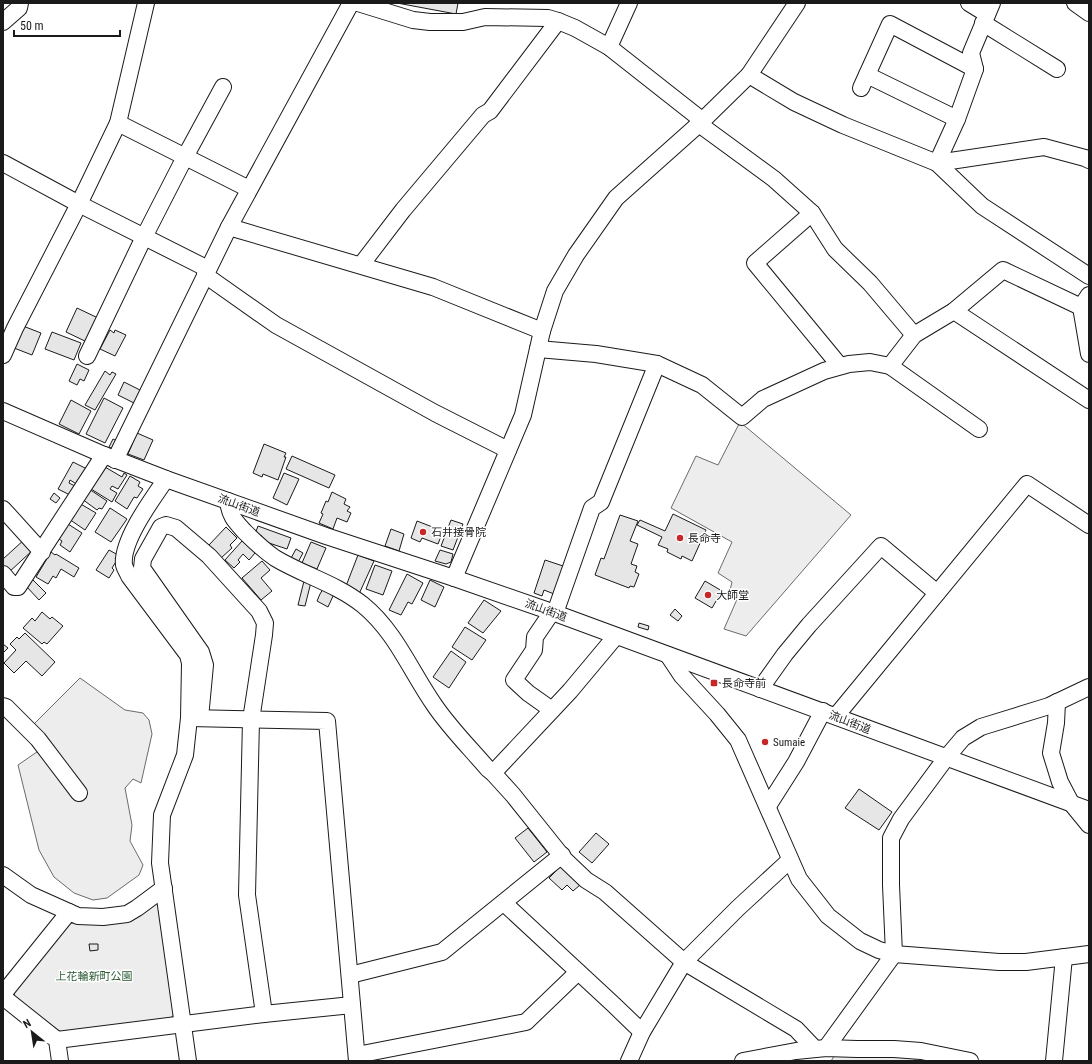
<svg xmlns="http://www.w3.org/2000/svg" width="1092" height="1064" font-family="'Roboto Condensed','Noto Sans JP',sans-serif">
<rect width="100%" height="100%" fill="#fff"/>
<g fill="#ededed" stroke="#6a6a6a">
<polygon points="740,422 851,515 746,636 724,629 738,597 730,590 732,582 718,573 732,542 671,508 696,456 718,465"/>
<polygon points="80,678 125,710 143,713 149,720 152,734 141,783 133,779 125,788 132,825 130,841 143,865 139,875 107,898 93,900 74,893 54,877 39,850 18,765 47,745 32,726"/>
<polygon points="156,901 161,904 175,1014 169,1019 61,1032 15,998 14,991 69,923 98,924"/>
<polygon points="836,1053 918,1056 914,1061 831,1061"/>
</g>
<g fill="#e6e6e6" stroke="#1a1a1a">
<polygon points="397,3 458,3 456,14"/>
<polygon points="77,308 98,318 87,342 66,332"/>
<polygon points="23,326 41,333 32,355 14,348"/>
<polygon points="110,330 114,333 115,330 126,335 115,356 100,349"/>
<polygon points="52,332 81,343 74,360 45,349"/>
<polygon points="77,364 89,370 84,381 80,379 77,385 69,381"/>
<polygon points="105,371 110,375 112,372 116,374 95,410 85,405"/>
<polygon points="124,382 142,391 136,404 118,395"/>
<polygon points="104,398 123,408 105,443 86,434"/>
<polygon points="71,400 91,411 79,434 59,424"/>
<polygon points="137,433 153,440 144,460 128,454"/>
<polygon points="113,439 119,442 115,450 109,447"/>
<polygon points="264,444 286,453 284,457 286,457 278,480 263,474 262,477 253,473"/>
<polygon points="292,456 335,475 329,488 286,469"/>
<polygon points="73,462 87,469 78,485 70,480 69,483 75,486 70,495 58,489"/>
<polygon points="105,467 122,477 124,473 127,475 118,489 112,486 110,489 117,493 112,502 91,489"/>
<polygon points="284,473 299,479 287,505 273,498"/>
<polygon points="130,476 140,482 138,486 143,489 137,498 134,497 127,509 115,501"/>
<polygon points="89,489 107,501 102,509 99,508 97,510 82,499"/>
<polygon points="332,492 346,499 344,504 350,507 347,511 351,513 347,522 337,518 333,529 319,523 323,514 321,513 326,501 328,502"/>
<polygon points="54,493 60,498 56,503 50,499"/>
<polygon points="79,503 96,513 85,530 69,519"/>
<polygon points="110,508 127,519 111,542 95,532"/>
<polygon points="673,514 706,530 692,561 682,556 681,559 667,552 668,549 658,545 662,537 637,525 640,520 665,531"/>
<polygon points="620,515 638,521 630,541 638,544 631,564 637,566 635,572 639,574 634,587 630,586 629,588 595,575 601,558 604,559"/>
<polygon points="451,520 463,524 453,550 441,546"/>
<polygon points="417,521 443,531 438,544 422,538 420,542 411,538"/>
<polygon points="68,524 82,533 70,552 60,545 62,541 59,539"/>
<polygon points="258,526 291,538 287,549 260,540 262,536 255,534"/>
<polygon points="226,527 237,538 230,545 232,548 221,558 209,545"/>
<polygon points="391,529 404,534 399,551 385,546"/>
<polygon points="25,539 34,549 8,573 3,567 3,559"/>
<polygon points="242,541 255,553 249,560 243,554 238,560 240,562 234,568 225,560"/>
<polygon points="311,542 326,548 317,569 302,563"/>
<polygon points="296,549 303,553 297,564 290,560"/>
<polygon points="109,550 118,555 115,559 117,560 112,568 114,570 109,578 96,570"/>
<polygon points="440,550 453,554 451,562 446,564 435,561"/>
<polygon points="51,552 55,555 56,554 79,568 74,577 61,569 56,578 53,576 48,584 36,577"/>
<polygon points="358,555 374,561 359,594 346,586"/>
<polygon points="545,560 566,567 554,594 544,590 542,596 534,593"/>
<polygon points="262,561 270,570 261,578 272,591 261,600 242,578"/>
<polygon points="375,565 392,571 383,595 366,589"/>
<polygon points="407,574 423,583 412,604 408,602 401,615 389,610"/>
<polygon points="32,579 46,593 39,600 26,586"/>
<polygon points="430,580 444,587 435,607 421,600"/>
<polygon points="304,581 311,582 305,606 298,605"/>
<polygon points="705,581 722,591 712,608 695,598"/>
<polygon points="323,589 334,594 328,607 317,601 320,594"/>
<polygon points="484,600 501,611 483,633 468,623"/>
<polygon points="675,609 682,616 678,621 670,615"/>
<polygon points="42,612 50,619 52,617 63,626 47,644 44,642 42,644 23,628 32,618 35,621"/>
<polygon points="639,623 649,626 648,630 638,627"/>
<polygon points="465,627 486,640 472,660 452,647"/>
<polygon points="25,633 55,662 42,676 26,661 14,673 4,663 16,650 10,644 17,637 19,639"/>
<polygon points="3,644 8,648 3,653"/>
<polygon points="451,651 466,662 449,688 433,677"/>
<polygon points="859,789 892,812 879,830 845,808"/>
<polygon points="528,828 547,852 534,862 515,838"/>
<polygon points="596,833 609,844 592,863 579,852"/>
<polygon points="561,866 580,885 573,891 567,885 562,890 549,878"/>
<polygon points="89,944 98,944 98,950 90,951"/>
</g>
<g fill="none" stroke-linecap="round" stroke-linejoin="round">
<defs>
<g id="minor">
<polyline points="358,3 413,20 430,22 463,22 485,17 548,18 558,21 575,28 609,47 703,121"/>
<polyline points="969,3 987,14"/>
<polyline points="1075,3 1089,13"/>
<polyline points="3,22 19,8 20,3"/>
<polyline points="983,23 1057,69"/>
<polyline points="609,47 629,3"/>
<polyline points="749,75 794,102 843,125 937,163 982,206 1089,276"/>
<polyline points="867,75 957,119"/>
<polyline points="861,88 890,24 975,69"/>
<polyline points="118,123 249,189"/>
<polyline points="699,124 774,179 812,213 835,249 870,283 914,335"/>
<polyline points="3,163 79,204 208,269"/>
<polyline points="937,163 957,119 975,69 971,53 992,3"/>
<polyline points="937,163 1044,147 1085,158 1089,160"/>
<polyline points="812,213 755,263 840,366"/>
<polyline points="229,227 433,287 542,331"/>
<polyline points="361,265 403,210 483,115 490,111 558,21"/>
<polyline points="205,275 276,325 435,413 508,450"/>
<polyline points="1089,295 1081,307 1089,354"/>
<polyline points="954,311 1089,400"/>
<polyline points="538,349 596,354 657,364 702,385 742,417 763,399 824,371 849,364 870,362 890,366 914,335 954,311 1003,270 1081,307"/>
<polyline points="3,355 15,328 79,204 118,123 146,3"/>
<polyline points="87,356 144,237 185,157 223,87"/>
<polyline points="890,366 979,429"/>
<polyline points="3,411 104,455 166,479 326,536 454,578 552,612 1089,810"/>
<polyline points="115,460 229,227 351,3"/>
<path d="M166 479C153 498 121 541 124 565 125 569 128 573 129 576L188 655 190 663 189 718 185 755 162 815 160 863 188 1061"/>
<path d="M228 501C230 517 235 521 245 532 254 541 265 551 275 558 303 575 337 584 363 605 396 632 411 672 435 706 450 728 470 748 488 769L493 773 513 795 565 860 586 880 605 892 684 962 796 1029 815 1049"/>
<polyline points="3,509 42,552"/>
<polyline points="3,574 14,587 18,587 104,455"/>
<polyline points="454,578 523,415 542,331 555,291 576,255 616,198 699,124 749,75 797,3"/>
<polyline points="552,612 535,637 534,650 514,680 528,693 552,710"/>
<polyline points="555,613 592,508 601,502 657,364"/>
<polyline points="668,655 682,676 717,714 738,740 799,879 828,916 860,941 879,950 894,954 999,962 1026,962 1089,954"/>
<polyline points="760,689 785,654 809,625 881,546 937,593"/>
<polyline points="1057,702 1056,723 1051,753 1060,782 1071,803 1089,825"/>
<polyline points="3,706 6,707 38,739 79,793"/>
<polyline points="836,716 1027,484 1089,525"/>
<polyline points="190,718 327,721 357,1061"/>
<polyline points="200,718 205,665 201,652 142,568 143,559 161,527 166,525 176,528 209,556 259,611 265,623 264,635 251,720 247,895 264,1014"/>
<polyline points="493,773 570,691 616,636"/>
<polyline points="768,806 796,762 823,711"/>
<polyline points="3,875 31,895 78,916 103,917 127,914 137,908 164,888"/>
<polyline points="504,903 614,1005 642,1032"/>
<polyline points="350,975 442,952 562,855"/>
<polyline points="3,994 69,912"/>
<polyline points="3,997 57,1040 60,1061"/>
<polyline points="57,1040 264,1014 352,1005"/>
<polyline points="826,1048 894,954 891,885 891,838 901,819 946,758 963,738 981,727 1049,706 1089,687"/>
<polyline points="357,1055 526,1022 578,972"/>
<polyline points="629,1061 642,1032 684,962 738,908 790,860"/>
<polyline points="743,1061 796,1051 826,1048 857,1049 894,1049 921,1051 970,1061"/>
<polyline points="1054,1061 1064,957"/>
</g>
</defs>
<use href="#minor" stroke="#1a1a1a" stroke-width="18"/>
<use href="#minor" stroke="#fff" stroke-width="16"/>
</g>
<g fill="#c62828" stroke="#fff" stroke-width="1.5">
<circle cx="423" cy="532" r="4"/>
<circle cx="680" cy="538" r="4"/>
<circle cx="708" cy="595" r="4"/>
<rect x="710" y="679" width="8" height="8" rx="2"/>
<circle cx="765" cy="742" r="4"/>
</g>
<g text-anchor="middle" stroke-width="3" stroke-linejoin="round" paint-order="stroke">
<g font-size="11" fill="#1a1a1a" stroke="#fff">
<text transform="translate(239 505) rotate(20)" y="4">流山街道</text>
<text transform="translate(546 610) rotate(20)" y="4">流山街道</text>
<text transform="translate(850 722) rotate(21)" y="4">流山街道</text>
</g>
<g font-size="11" fill="#1a1a1a" stroke="#fff" text-anchor="start">
<text x="431" y="536">石井接骨院</text>
<text x="688" y="542">長命寺</text>
<text x="716" y="599">大師堂</text>
<text x="722" y="687">長命寺前</text>
<text x="773" y="746">Sumaie</text>
</g>
<g font-size="11" fill="#2b5a34" stroke="#fff">
<text x="94" y="980">上花輪新町公園</text>
</g>
</g>
<rect width="1092" height="1064" fill="none" stroke="#1a1a1a" stroke-width="8"/>
<g transform="translate(32 1032) rotate(330)" stroke="#ffffff" stroke-width="3" paint-order="stroke">
<path d="M0-3L7 15L0 10L-7 15Z" fill="#1a1a1a"/>
<text y="-6" font-size="11" font-weight="bold" text-anchor="middle" fill="#1a1a1a">N</text>
</g>
<path d="M14 30v6h106v-6" fill="none" stroke="#1a1a1a" stroke-width="2"/>
<text x="20" y="30" font-size="12" fill="#1a1a1a" stroke="#ffffff" stroke-width="3" paint-order="stroke">50 m</text>
</svg>
